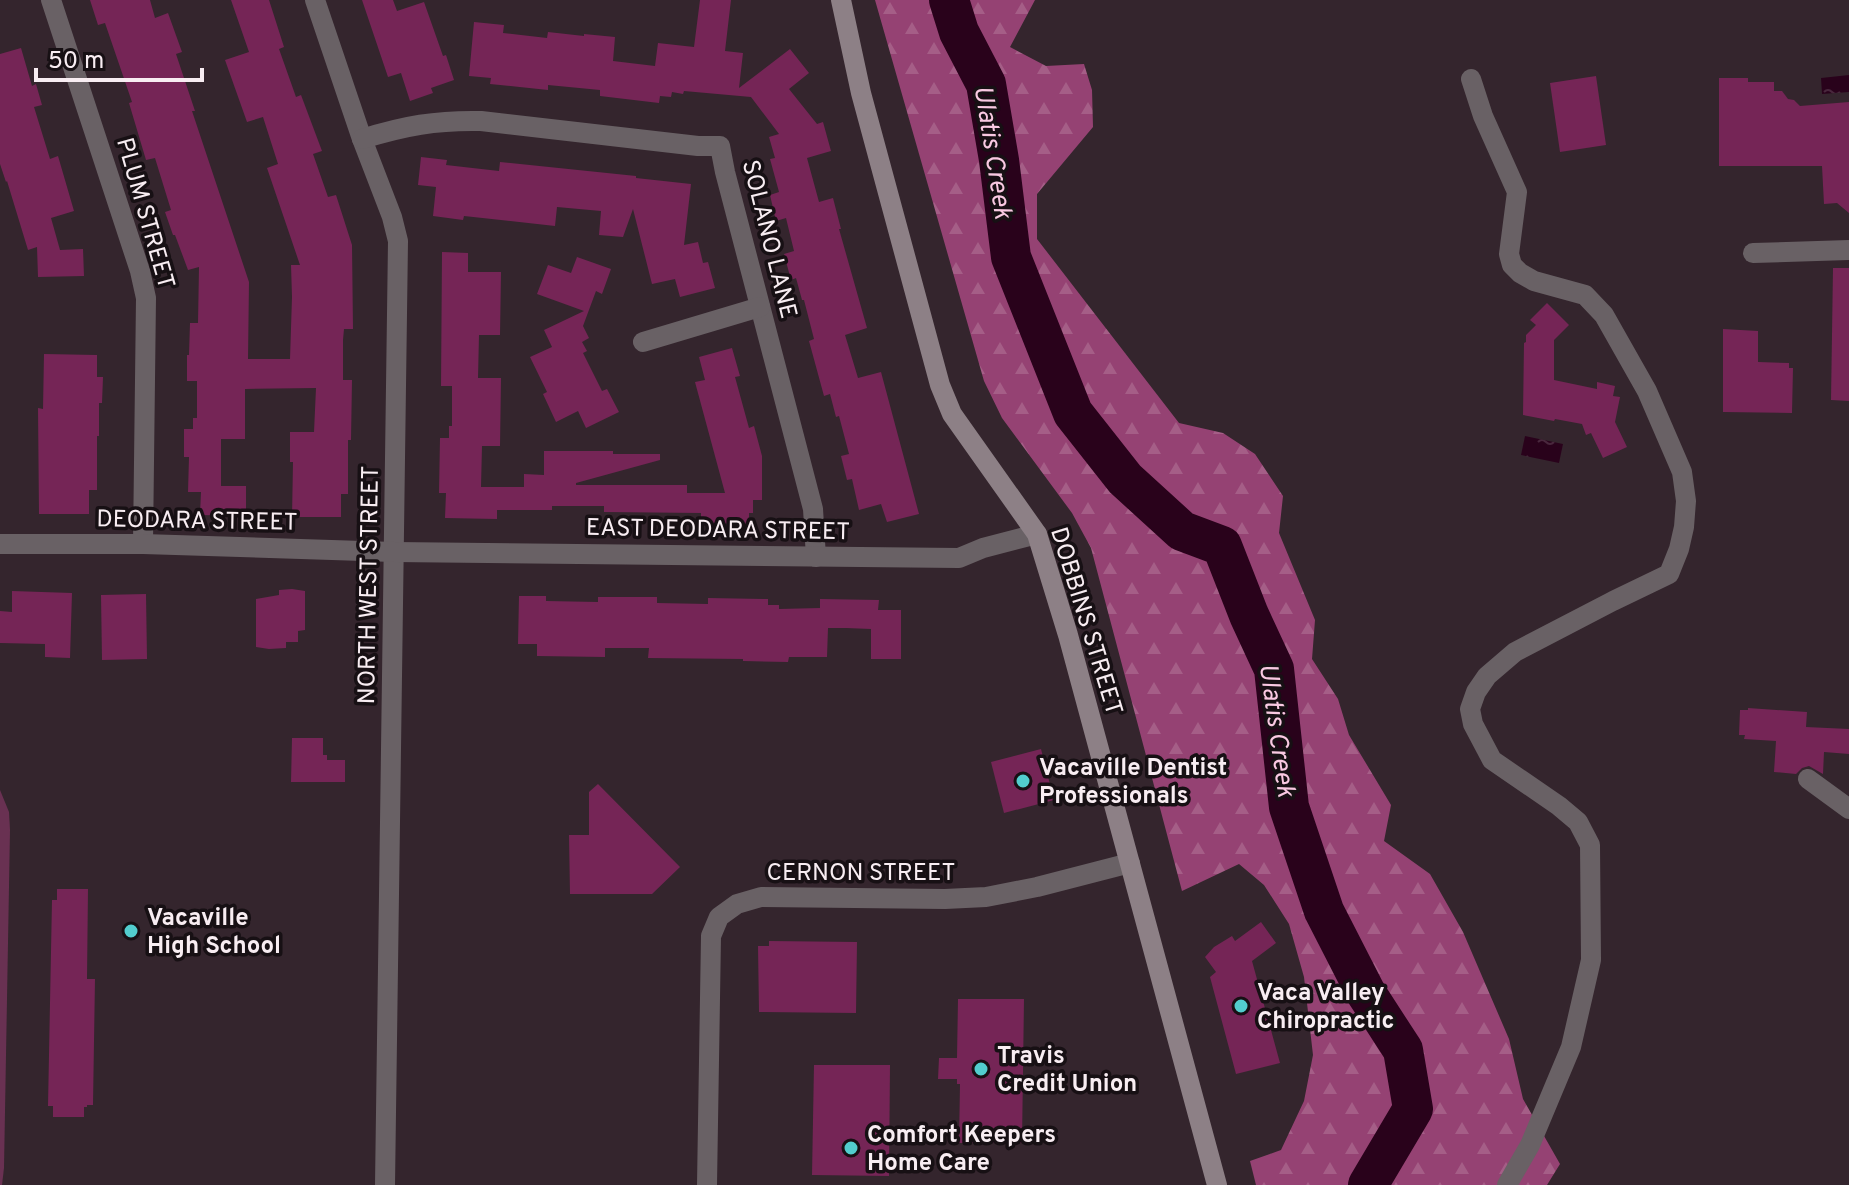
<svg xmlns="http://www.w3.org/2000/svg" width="1849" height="1185" font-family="Overpass,sans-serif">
<defs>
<pattern id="forest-firs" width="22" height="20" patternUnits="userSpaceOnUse" patternTransform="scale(2)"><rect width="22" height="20" fill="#954273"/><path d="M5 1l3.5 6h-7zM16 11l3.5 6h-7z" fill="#a55e87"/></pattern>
<pattern id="water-ripples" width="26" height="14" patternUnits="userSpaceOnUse" patternTransform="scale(2)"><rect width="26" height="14" fill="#29021b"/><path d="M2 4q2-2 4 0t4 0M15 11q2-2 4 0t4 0" fill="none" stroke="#49273d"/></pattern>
</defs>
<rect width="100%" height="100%" fill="#34252d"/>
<polygon fill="#693152" points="0,790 9,812 10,830 4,1168 2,1185 0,1185"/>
<polygon fill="url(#forest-firs)" points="875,0 1035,0 1010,47 1046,66 1084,64 1092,90 1093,127 1037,194 1037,239 1179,423 1223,433 1255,454 1283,496 1279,533 1315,620 1312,659 1338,699 1349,735 1391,805 1384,841 1430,874 1463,932 1509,1039 1523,1099 1560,1164 1547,1185 1256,1185 1250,1161 1281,1150 1304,1101 1313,1055 1304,977 1289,924 1264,885 1239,864 1182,891 1091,548 1072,513 1002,418 984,381"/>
<g fill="url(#water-ripples)">
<polygon points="1849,75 1849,92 1822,94 1821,78"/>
<polygon points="1525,436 1563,444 1559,463 1521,455"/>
</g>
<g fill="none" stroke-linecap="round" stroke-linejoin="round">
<polyline stroke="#29021b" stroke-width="40" points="949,0 959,32 986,84 999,160 1011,257 1073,413 1125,479 1182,531 1222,546 1249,615 1274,669 1289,807 1324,911 1366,993 1403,1050 1413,1109 1368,1185"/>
</g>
<g fill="#752556">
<polygon points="90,0 150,0 155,18 168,13 182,52 176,54 195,111 192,111 249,282 248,359 290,359 292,297 291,265 300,265 267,168 278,164 263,117 247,122 225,60 249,52 231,0 269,0 284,47 279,49 296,97 301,95 322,151 313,154 328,197 336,195 352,245 353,329 344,329 343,340 343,380 352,380 351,440 348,440 348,494 341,494 341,517 292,517 293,462 290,462 290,432 314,432 316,388 245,389 245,439 221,439 221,486 246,486 246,516 200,515 201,492 188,492 189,457 184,457 184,429 193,429 193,418 197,418 197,381 187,381 187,355 189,355 190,323 198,323 199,267 188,270 175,235 173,235 165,212 171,210 155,158 146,160 129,103 132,102 105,23 98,25"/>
<polygon points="362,0 393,0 397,11 424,2 443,56 446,55 454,80 431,88 433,93 410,101 401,73 388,77"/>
<polygon points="700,0 731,0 725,51 743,53 739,88 790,49 809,73 789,89 817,124 823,122 831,151 807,158 819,202 833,198 841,229 839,229 867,328 845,335 858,378 881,372 919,514 887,522 881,504 859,510 852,479 847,480 841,456 849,454 839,416 836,417 830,394 824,396 809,341 814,339 804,300 802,300 796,278 791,280 784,254 794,251 786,218 776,221 770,195 779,192 770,159 775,158 769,137 779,134 751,97 684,91 683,94 672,92 671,97 660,96 659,103 600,96 600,90 548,85 548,90 490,84 491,78 469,76 474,22 504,25 503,33 547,38 548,32 584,36 584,34 615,37 613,61 655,66 658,43 694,47"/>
<polygon points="21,48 32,86 36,84 42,105 34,107 50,159 58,156 74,211 51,218 60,250 83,249 84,276 38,277 37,247 28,250 7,181 6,182 0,164 0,54"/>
<polygon points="1596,76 1606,145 1560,152 1550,83"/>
<polygon points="1719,78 1748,78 1748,82 1774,82 1774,91 1782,91 1788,99 1794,100 1800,106 1849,102 1849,213 1837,203 1824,204 1822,166 1719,166"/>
<polygon points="421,157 447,160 446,165 499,171 500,162 636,176 636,178 691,184 684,245 698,242 703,263 708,262 715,288 680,297 675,279 652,284 633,209 623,237 599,235 601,211 557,207 555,226 464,216 463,220 433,216 436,187 418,185"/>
<polygon points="442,252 468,253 468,272 501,272 500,335 479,335 478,378 501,378 500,446 482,446 481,487 524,487 524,474 544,475 544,451 613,451 613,454 660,454 660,460 576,483 576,485 687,485 687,493 725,493 695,382 705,380 699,357 732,348 740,376 735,377 749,428 754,426 762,456 762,500 753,500 753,513 749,513 749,524 701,523 701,513 604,512 604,506 552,506 552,510 497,510 497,519 445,518 446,493 439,493 440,438 449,438 449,426 452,426 452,386 441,386"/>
<polygon points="577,257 611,269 602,294 596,291 583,326 589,338 582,342 587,351 583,353 602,391 607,389 619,412 586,428 578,411 556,422 543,394 547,392 530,357 552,347 544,330 584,311 537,294 548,265 571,273"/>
<polygon points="1833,268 1849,268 1849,401 1831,400"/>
<polygon points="1547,303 1569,325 1554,340 1554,380 1597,389 1597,382 1615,386 1613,396 1620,397 1615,422 1627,447 1603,458 1591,433 1586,435 1582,424 1555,419 1554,421 1523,415 1524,343 1526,342 1526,335 1536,325 1530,320"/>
<polygon points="1723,329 1758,331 1758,362 1789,363 1789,368 1793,368 1792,413 1723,412"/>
<polygon points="44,354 97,355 97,377 103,377 102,403 99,403 99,436 97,436 97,490 89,490 89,514 39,514 38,408 43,409"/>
<polygon points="292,589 305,591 305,630 298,631 298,642 286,642 286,648 269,649 256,647 256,599 279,595 279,590"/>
<polygon points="12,591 72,593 70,658 45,657 45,644 0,643 0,611 12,612"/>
<polygon points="146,594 147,659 102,660 101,595"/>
<polygon points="519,596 546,596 546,601 598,602 598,597 657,597 657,603 708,604 708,598 768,599 768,605 779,605 779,609 820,608 820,599 879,600 878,610 901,610 901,659 871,659 871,629 846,628 828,628 827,657 789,657 788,662 743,661 743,659 648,658 649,648 605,648 605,657 537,656 537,644 518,644"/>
<polygon points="1748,708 1807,712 1806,727 1849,729 1849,754 1824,752 1823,774 1809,766 1802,768 1796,774 1774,772 1776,741 1744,739 1745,735 1739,735 1740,710 1748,710"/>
<polygon points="292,738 323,738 323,755 327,755 327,760 345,760 345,782 291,782"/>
<polygon points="1041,749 1054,800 1004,813 991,762"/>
<polygon points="598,784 680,867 652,894 570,894 569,835 589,835 589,792"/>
<polygon points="57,889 88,889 87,979 95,979 93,1105 87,1105 87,1107 84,1107 84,1117 53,1117 53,1106 48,1106 52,900 57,900"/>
<polygon points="1261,922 1276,943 1252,961 1280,1063 1236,1074 1210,977 1216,972 1205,957 1214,947 1232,936 1235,941"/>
<polygon points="769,941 857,942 856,1013 759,1012 758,946 769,946"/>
<polygon points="958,999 1024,999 1022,1143 959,1143 960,1084 957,1084 957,1079 938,1079 939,1058 957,1058"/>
<polygon points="814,1065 890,1065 889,1176 812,1175"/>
</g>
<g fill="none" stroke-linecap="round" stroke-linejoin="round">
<g stroke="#696165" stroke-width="20">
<polyline points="51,0 140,271 146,298 143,544"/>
<polyline points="315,0 362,139 392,217 398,241 385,1185"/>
<polyline points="1471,79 1483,116 1517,192 1509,254 1512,265 1520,273 1534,281 1585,295 1604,315 1647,391 1682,472 1686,501 1684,527 1679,549 1669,574 1613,601 1515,652 1487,676 1476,692 1470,709 1473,724 1492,760 1559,806 1578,822 1590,845 1591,960 1571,1047 1530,1145 1507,1185"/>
<path d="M362 139C404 126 436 120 481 121L698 146H720L725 172 813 509 816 557"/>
<polyline points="1753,253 1849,250"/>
<polyline points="643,342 760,307"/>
<polyline points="0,544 143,544 394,552 959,558 983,548 1037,534"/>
<polyline points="1808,779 1849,809"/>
<polyline points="707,1185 711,936 719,917 737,904 761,897 945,899 986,897 1037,887 1130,863"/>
</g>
<polyline stroke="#8d8086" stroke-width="20" points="841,0 861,93 940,385 952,414 1037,534 1068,635 1217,1185"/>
</g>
<g fill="#52cdce" stroke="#171014" stroke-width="3">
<circle cx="1023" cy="781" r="8"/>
<circle cx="131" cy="931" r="8"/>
<circle cx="1241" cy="1006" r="8"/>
<circle cx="981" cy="1069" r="8"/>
<circle cx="851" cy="1148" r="8"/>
</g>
<g text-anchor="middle" stroke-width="7" stroke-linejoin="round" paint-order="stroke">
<g font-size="24" fill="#f8edf2" stroke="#171014">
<text transform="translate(146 213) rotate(74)" y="8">PLUM STREET</text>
<text transform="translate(770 239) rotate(76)" y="8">SOLANO LANE</text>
<text transform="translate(197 520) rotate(1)" y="8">DEODARA STREET</text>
<text transform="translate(718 529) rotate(1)" y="8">EAST DEODARA STREET</text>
<text transform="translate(368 585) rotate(-89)" y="8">NORTH WEST STREET</text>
<text transform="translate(1087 621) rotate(73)" y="8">DOBBINS STREET</text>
<text x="861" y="880">CERNON STREET</text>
</g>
<g font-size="24" font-weight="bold" fill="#f8edf2" stroke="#171014" text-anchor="start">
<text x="1039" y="775">Vacaville Dentist<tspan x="1039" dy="28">Professionals</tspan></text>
<text x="147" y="925">Vacaville<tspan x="147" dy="28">High School</tspan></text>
<text x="1257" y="1000">Vaca Valley<tspan x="1257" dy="28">Chiropractic</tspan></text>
<text x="997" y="1063">Travis<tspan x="997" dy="28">Credit Union</tspan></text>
<text x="867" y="1142">Comfort Keepers<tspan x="867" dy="28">Home Care</tspan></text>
</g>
<g font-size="26" font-style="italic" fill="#f9c9e2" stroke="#171014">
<text transform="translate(994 152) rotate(81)" y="9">Ulatis Creek</text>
<text transform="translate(1278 730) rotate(82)" y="9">Ulatis Creek</text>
</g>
</g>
<path d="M36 68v12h166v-12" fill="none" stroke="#f8edf2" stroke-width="4"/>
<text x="48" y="68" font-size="24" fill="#f8edf2" stroke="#171014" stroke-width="6" paint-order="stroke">50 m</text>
</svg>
